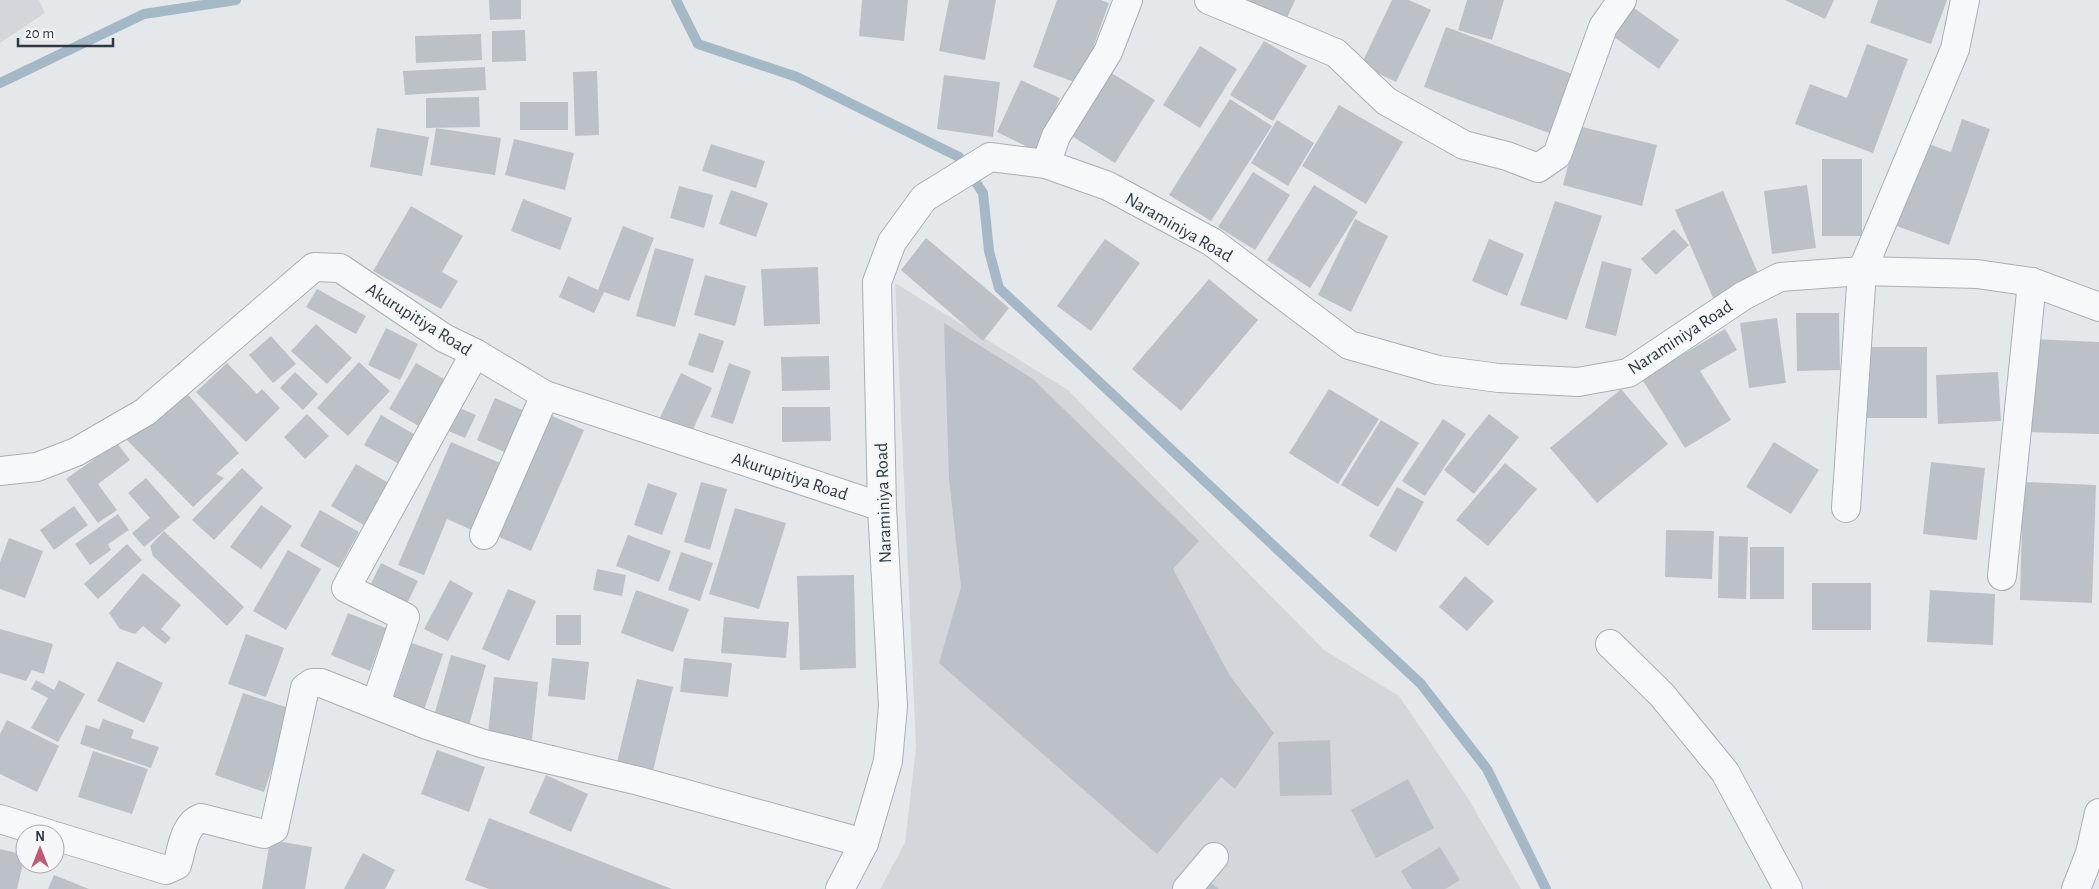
<svg xmlns="http://www.w3.org/2000/svg" width="2099" height="889" font-family="'Alegreya Sans',sans-serif">
<rect width="100%" height="100%" fill="#e5e8eb"/>
<g fill="#d3d7dc">
<polygon points="0,0 39,0 45,13 0,43"/>
<polygon points="895,283 1068,390 1324,650 1399,696 1469,800 1521,889 880,889 905,843 916,747"/>
</g>
<g fill="none" stroke-linecap="round" stroke-linejoin="round">
<g stroke="#a4b8c6" stroke-width="10">
<polyline points="676,0 698,44 797,77 959,157 983,193 989,251 999,288 1421,684 1487,769 1546,889"/>
<polyline points="0,83 144,14 236,0"/>
</g>
</g>
<g fill="#bcc1c7">
<polygon points="489,0 521,0 521,19 490,20"/>
<polygon points="862,0 908,0 904,41 859,36"/>
<polygon points="949,0 996,0 985,60 939,51"/>
<polygon points="1057,0 1101,0 1109,3 1080,84 1033,67"/>
<polygon points="1244,0 1295,0 1287,18"/>
<polygon points="1392,0 1409,0 1431,10 1396,82 1361,65"/>
<polygon points="1467,0 1504,0 1492,40 1458,30"/>
<polygon points="1785,0 1834,0 1825,19"/>
<polygon points="1878,0 1947,0 1931,44 1870,23"/>
<polygon points="1634,8 1679,40 1659,69 1614,37"/>
<polygon points="1446,27 1575,75 1552,134 1424,87"/>
<polygon points="525,30 526,61 492,62 492,31"/>
<polygon points="481,34 482,60 416,63 415,36"/>
<polygon points="1264,41 1307,66 1273,121 1230,95"/>
<polygon points="1867,44 1908,59 1873,153 1795,124 1810,84 1847,98"/>
<polygon points="1200,46 1237,69 1200,128 1163,105"/>
<polygon points="485,67 486,90 405,95 403,71"/>
<polygon points="597,71 599,135 575,136 573,72"/>
<polygon points="1110,72 1155,100 1115,163 1070,135"/>
<polygon points="944,75 1000,82 993,137 937,129"/>
<polygon points="1021,80 1060,98 1036,151 997,132"/>
<polygon points="479,97 480,127 426,128 426,98"/>
<polygon points="1230,99 1272,126 1211,221 1169,195"/>
<rect x="520" y="102" width="48" height="28"/>
<polygon points="1339,105 1403,142 1366,204 1302,166"/>
<polygon points="1962,119 1990,129 1949,245 1894,225 1923,142 1951,152"/>
<polygon points="1277,120 1314,143 1288,186 1251,163"/>
<polygon points="1578,126 1657,145 1642,206 1563,185"/>
<polygon points="377,128 429,137 422,176 370,167"/>
<polygon points="436,128 501,138 495,175 430,165"/>
<polygon points="514,139 574,153 565,190 505,175"/>
<polygon points="711,144 765,161 756,188 702,171"/>
<rect x="1822" y="159" width="40" height="77"/>
<polygon points="1253,172 1290,195 1255,250 1218,227"/>
<polygon points="1314,185 1358,212 1310,288 1267,260"/>
<polygon points="1807,185 1816,248 1772,254 1764,191"/>
<polygon points="679,186 713,195 704,228 670,218"/>
<polygon points="731,190 768,203 756,237 719,224"/>
<polygon points="1723,191 1761,280 1714,300 1675,210"/>
<polygon points="523,199 572,218 560,250 511,231"/>
<polygon points="1555,201 1602,216 1567,320 1520,305"/>
<polygon points="411,206 463,236 442,272 458,281 441,309 373,271"/>
<polygon points="1355,219 1388,236 1351,312 1318,295"/>
<polygon points="623,226 654,238 629,301 604,292 594,313 559,297 568,276 598,290"/>
<polygon points="1674,229 1689,245 1656,275 1641,259"/>
<polygon points="926,238 1009,308 983,341 901,270"/>
<polygon points="1105,239 1140,263 1091,331 1057,306"/>
<polygon points="1489,239 1524,254 1507,296 1472,281"/>
<polygon points="655,248 694,259 675,327 636,316"/>
<polygon points="1602,261 1632,269 1616,336 1585,328"/>
<polygon points="818,267 820,324 764,326 761,269"/>
<polygon points="705,275 746,286 735,326 694,315"/>
<polygon points="1209,279 1258,320 1181,411 1132,369"/>
<polygon points="317,289 366,316 356,334 306,307"/>
<polygon points="1796,313 1839,313 1840,370 1797,371"/>
<polygon points="1777,318 1786,383 1749,388 1740,323"/>
<polygon points="944,323 1033,379 1199,541 1173,569 1230,676 1274,733 1235,789 1221,777 1157,854 939,663 961,587 949,479"/>
<polygon points="316,324 352,358 327,384 291,351"/>
<polygon points="386,328 418,344 400,380 368,365"/>
<polygon points="1725,329 1737,350 1700,371 1731,420 1685,448 1642,379"/>
<polygon points="699,333 724,341 713,373 688,365"/>
<polygon points="271,336 296,364 273,383 249,355"/>
<polygon points="2031,339 2099,342 2099,434 2027,432"/>
<rect x="1860" y="347" width="67" height="71"/>
<polygon points="829,356 830,390 782,391 781,357"/>
<polygon points="359,362 390,391 348,436 317,408"/>
<polygon points="227,363 257,394 262,389 280,408 246,442 196,392"/>
<polygon points="416,363 451,383 424,429 389,409"/>
<polygon points="729,363 751,371 733,424 711,417"/>
<polygon points="295,372 318,394 303,410 280,388"/>
<polygon points="1998,372 2001,421 1938,424 1936,375"/>
<polygon points="681,373 712,388 689,438 657,424"/>
<polygon points="183,389 239,453 216,474 224,478 193,507 126,439"/>
<polygon points="1329,389 1379,419 1338,484 1289,453"/>
<polygon points="1621,389 1668,444 1597,503 1550,448"/>
<polygon points="495,398 527,412 509,454 477,440"/>
<polygon points="457,407 476,415 465,438 446,430"/>
<polygon points="782,407 830,407 831,441 782,442"/>
<polygon points="307,414 329,436 305,459 284,437"/>
<polygon points="1489,414 1519,437 1474,494 1444,470"/>
<polygon points="381,415 419,437 403,466 364,445"/>
<polygon points="550,415 584,430 531,551 497,536"/>
<polygon points="1443,419 1466,434 1425,496 1402,481"/>
<polygon points="1381,420 1419,443 1378,507 1341,485"/>
<polygon points="451,442 505,465 476,532 447,519 424,575 398,565"/>
<polygon points="1774,442 1819,470 1791,514 1746,487"/>
<polygon points="117,443 130,460 98,484 117,510 98,523 66,479"/>
<polygon points="1931,462 1985,468 1977,540 1923,534"/>
<polygon points="1505,463 1537,489 1488,546 1456,520"/>
<polygon points="356,464 392,485 367,527 331,506"/>
<polygon points="242,468 263,488 214,540 192,520"/>
<polygon points="146,478 180,517 144,547 132,533 150,518 128,493"/>
<polygon points="701,482 727,489 710,550 684,542"/>
<polygon points="2023,482 2096,485 2092,603 2020,600"/>
<polygon points="648,483 677,493 662,535 634,525"/>
<polygon points="1397,487 1424,502 1396,552 1369,536"/>
<polygon points="261,505 292,526 261,569 230,547"/>
<polygon points="74,506 88,525 54,550 40,530"/>
<polygon points="735,508 786,523 759,609 709,594"/>
<polygon points="320,510 359,532 339,568 300,546"/>
<polygon points="118,514 129,530 108,544 111,550 90,565 75,544"/>
<polygon points="1666,530 1714,531 1712,579 1665,577"/>
<polygon points="164,531 244,607 227,626 153,556 150,546"/>
<polygon points="628,535 671,551 659,582 616,566"/>
<polygon points="1719,536 1748,537 1746,599 1718,598"/>
<polygon points="9,538 43,551 25,598 0,589 0,562"/>
<polygon points="127,544 142,560 98,599 84,584"/>
<rect x="1750" y="547" width="34" height="52"/>
<polygon points="288,550 321,569 286,630 253,611"/>
<polygon points="681,552 713,563 700,601 668,590"/>
<polygon points="381,563 418,581 404,610 367,592"/>
<polygon points="597,569 626,575 622,596 593,590"/>
<polygon points="143,573 181,605 161,629 171,638 165,644 143,626 135,634 120,629 109,613"/>
<polygon points="854,575 856,668 800,670 797,576"/>
<polygon points="1465,576 1494,601 1467,631 1439,607"/>
<polygon points="450,580 473,593 448,641 424,629"/>
<rect x="1812" y="583" width="59" height="47"/>
<polygon points="508,589 536,601 509,661 482,649"/>
<polygon points="636,590 689,609 673,652 621,633"/>
<polygon points="1930,590 1995,594 1993,645 1927,642"/>
<polygon points="348,613 386,628 370,671 331,655"/>
<rect x="556" y="615" width="25" height="30"/>
<polygon points="724,617 789,622 786,658 721,653"/>
<polygon points="0,629 53,644 44,674 32,670 26,681 0,673"/>
<polygon points="246,634 284,648 266,697 228,684"/>
<polygon points="412,643 443,654 424,710 393,700"/>
<polygon points="451,655 486,665 469,725 434,716"/>
<polygon points="552,658 589,662 585,700 548,696"/>
<polygon points="684,658 732,663 728,697 680,692"/>
<polygon points="117,661 163,683 144,723 97,701"/>
<polygon points="494,677 538,682 531,749 487,744"/>
<polygon points="637,679 673,687 653,771 617,762"/>
<polygon points="36,680 54,690 59,680 85,694 58,742 31,728 48,698 31,689"/>
<polygon points="243,693 292,709 264,792 215,775"/>
<polygon points="103,719 134,730 131,738 159,747 151,768 80,744 86,725 99,729"/>
<polygon points="7,720 59,746 37,792 0,774 0,734"/>
<polygon points="1330,740 1332,795 1280,796 1278,742"/>
<polygon points="437,750 485,767 469,812 421,794"/>
<polygon points="93,751 148,769 132,814 78,797"/>
<polygon points="546,775 588,794 571,832 529,813"/>
<polygon points="1408,779 1434,828 1376,858 1351,810"/>
<polygon points="489,818 672,889 489,889 465,880"/>
<polygon points="270,840 312,847 305,889 262,889"/>
<polygon points="1440,847 1460,880 1445,889 1412,889 1401,871"/>
<polygon points="0,849 25,855 17,889 0,889"/>
<polygon points="363,853 395,870 385,889 344,889"/>
<polygon points="54,875 89,889 48,889"/>
<polygon points="1210,882 1219,889 1204,889"/>
</g>
<g fill="none" stroke-linecap="round" stroke-linejoin="round">
<defs>
<g id="minor">
<polyline points="1209,0 1336,53 1386,101 1464,145 1507,156 1538,168 1557,155 1603,27 1622,0"/>
<polyline points="1046,164 1056,136 1108,52 1128,0"/>
<polyline points="0,471 37,467 76,452 145,412 314,267 340,268 444,338 475,353 545,395 882,507"/>
<polyline points="1846,508 1862,271 1955,49 1965,0"/>
<polyline points="484,535 545,395"/>
<polyline points="2002,576 2032,282"/>
<polyline points="1610,644 1662,695 1725,772 1788,889"/>
<polyline points="376,703 405,617 346,588 475,353"/>
<polyline points="0,819 49,834"/>
<path d="M55 836 166 870 177 865C182 849 184 824 201 818L264 834 274 829 305 688 312 683H321L427 725 484 744 639 781 864 843"/>
<polyline points="840,889 864,843 888,761 893,706 882,507 877,282 892,242 924,198 990,157 1046,164 1108,186 1212,242 1349,345 1438,370 1499,378 1578,382 1628,373 1743,296 1780,277 1862,271 1977,274 2032,282 2099,307"/>
<polyline points="1187,889 1214,857"/>
<polyline points="2076,889 2090,853 2099,813"/>
</g>
</defs>
<use href="#minor" stroke="#aaafb5" stroke-width="30"/>
<use href="#minor" stroke="#f7f8f9" stroke-width="28"/>
</g>
<g text-anchor="middle" stroke-width="4" stroke-linejoin="round" paint-order="stroke">
<g font-size="18" fill="#2e3742" stroke="#f4f6f8">
<text transform="translate(1179 227) rotate(30)" y="6">Naraminiya Road</text>
<text transform="translate(419 319) rotate(32)" y="6">Akurupitiya Road</text>
<text transform="translate(1680 337) rotate(-33)" y="6">Naraminiya Road</text>
<text transform="translate(790 476) rotate(18)" y="6">Akurupitiya Road</text>
<text transform="translate(883 503) rotate(-92)" y="6">Naraminiya Road</text>
</g>
</g>
<g transform="translate(40 849)"><circle r="24" fill="#f4f6f8" stroke="#a5aaaf"/>
<path d="M0-4L9 19L0 12L-9 19Z" fill="#c15972"/>
<text y="-8" font-size="14" font-weight="bold" text-anchor="middle" fill="#2e3742">N</text>
</g>
<path d="M18 38v8h95v-8" fill="none" stroke="#2e3742" stroke-width="2.5"/>
<text x="25" y="38" font-size="15" fill="#2e3742" stroke="#f4f6f8" stroke-width="4" paint-order="stroke">20 m</text>
</svg>
